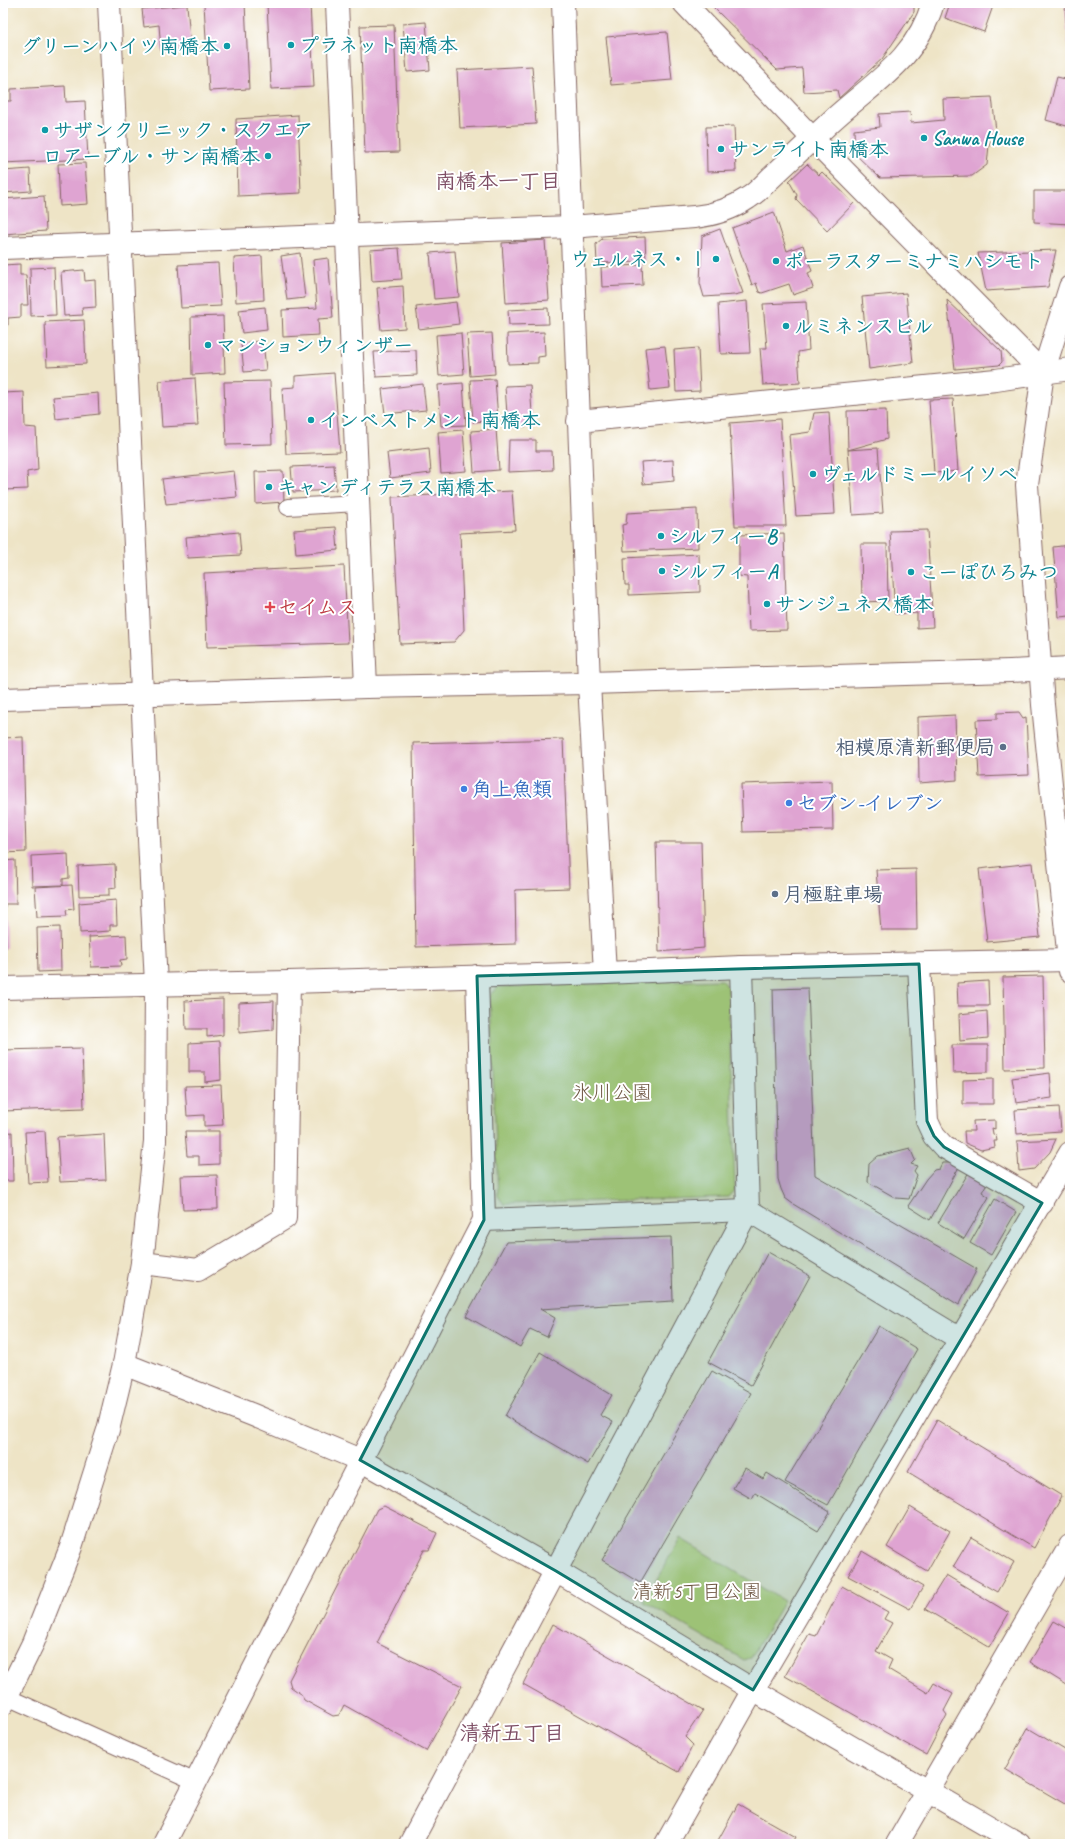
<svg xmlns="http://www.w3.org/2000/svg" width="1073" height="1847" font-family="Caveat,'Klee One',sans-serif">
<rect width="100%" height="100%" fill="#fff"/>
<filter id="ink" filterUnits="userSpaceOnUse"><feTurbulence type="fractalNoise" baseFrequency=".025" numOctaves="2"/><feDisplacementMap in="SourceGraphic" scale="8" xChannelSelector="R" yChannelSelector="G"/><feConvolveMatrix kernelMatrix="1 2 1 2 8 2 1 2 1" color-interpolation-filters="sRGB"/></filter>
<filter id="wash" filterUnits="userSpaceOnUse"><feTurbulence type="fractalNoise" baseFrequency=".012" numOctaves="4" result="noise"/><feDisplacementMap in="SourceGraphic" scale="16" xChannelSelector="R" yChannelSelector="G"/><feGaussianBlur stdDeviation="0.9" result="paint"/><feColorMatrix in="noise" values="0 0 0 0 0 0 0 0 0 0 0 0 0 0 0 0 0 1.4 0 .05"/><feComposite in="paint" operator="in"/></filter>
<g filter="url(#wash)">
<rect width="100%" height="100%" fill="#eee4c6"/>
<g fill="#c1d579" stroke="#867a52">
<polygon points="722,980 728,987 735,1189 728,1197 504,1204 498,1196 490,995 497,987"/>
<polygon points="680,1538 784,1601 751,1658 744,1660 644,1602"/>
</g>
<g id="blocks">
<g fill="#dfa4d2">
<polygon points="245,3 249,89 209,91 204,4"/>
<polygon points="267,3 310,3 314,87 271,89"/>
<polygon points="714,3 914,3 914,12 882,59 839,98 837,90 804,92 802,68 777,70 714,8"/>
<polygon points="950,3 985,3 993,6 984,32 945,18"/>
<polygon points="187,5 191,49 161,51 159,25 144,27 142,9"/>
<polygon points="1065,6 1070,6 1070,44 1068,45"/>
<polygon points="426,22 430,70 407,72 403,24"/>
<polygon points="394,25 399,152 365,153 360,26"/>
<polygon points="667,32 672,80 611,85 606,37"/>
<polygon points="532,66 536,124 460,128 457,70"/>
<polygon points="1057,77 1070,80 1070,127 1046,120"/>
<polygon points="65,86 66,102 85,101 88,159 3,163 3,101 11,101 11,89"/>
<polygon points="992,97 996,131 989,145 987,165 972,176 880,178 855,154 854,130 880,127 879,114 910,112 911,123 944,120 943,99"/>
<polygon points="298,115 301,193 238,196 236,119"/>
<polygon points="734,126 736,171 707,172 706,127"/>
<polygon points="85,163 88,204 60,206 58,164"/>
<polygon points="807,164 819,175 822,172 854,203 827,231 796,199 797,195 789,181"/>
<polygon points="30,169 31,191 3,193 3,171"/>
<polygon points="1034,191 1070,191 1070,224 1034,222"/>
<polygon points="44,196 46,231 3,234 3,199"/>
<polygon points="774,212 787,251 803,245 812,271 808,273 813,288 793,295 789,284 762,293 759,292 756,283 752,285 732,228"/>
<polygon points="720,229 743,293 734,295 704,297 700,283 702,236"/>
<polygon points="645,237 646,262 597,263 596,244 602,239"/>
<polygon points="545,240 549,300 506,303 502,243"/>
<polygon points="399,248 402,279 372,281 370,250"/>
<polygon points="1056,250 1048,287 986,291 978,253"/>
<polygon points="455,251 459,297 434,299 430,253"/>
<polygon points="300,253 305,298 287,300 281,256"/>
<polygon points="262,256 264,300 236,302 234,258"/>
<polygon points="328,258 333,318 318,319 319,335 283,337 282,310 317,308 313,260"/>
<polygon points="218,263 221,306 181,308 178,265"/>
<polygon points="20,264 20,275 26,275 28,305 21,305 21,317 8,318 8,325 3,325 3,265"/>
<polygon points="642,265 643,285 602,287 601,267"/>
<polygon points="54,267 56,315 31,316 30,268"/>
<polygon points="84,270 85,281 95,280 96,307 82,308 83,315 64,316 61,272"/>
<polygon points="403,286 405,328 381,330 377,288"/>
<polygon points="906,293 913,363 869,369 862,297"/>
<polygon points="947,300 1001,351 1002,362 999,365 955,369"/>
<polygon points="747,301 750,353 721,354 718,304"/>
<polygon points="456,302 459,324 419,329 416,307"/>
<polygon points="806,302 809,350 798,352 800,383 763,385 760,348 767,348 763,304"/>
<polygon points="265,307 267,330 242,333 239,310"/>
<polygon points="548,308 549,324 509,325 508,310"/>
<polygon points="223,316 225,373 192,375 191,317"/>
<polygon points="84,320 86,364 47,366 45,322"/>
<polygon points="544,332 545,356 538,357 538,363 508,364 507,334"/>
<polygon points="461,333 464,374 439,376 436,335"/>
<polygon points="492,333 495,374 470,376 467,334"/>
<polygon points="263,341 266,370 244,372 241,343"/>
<polygon points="665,346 670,388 650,390 645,348"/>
<polygon points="698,348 700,391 676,392 674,350"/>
<polygon points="416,350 417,375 376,377 374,352"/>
<polygon points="334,373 340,452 286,454 282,388 295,387 295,376"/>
<polygon points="195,378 198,425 162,427 159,381"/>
<polygon points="495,379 498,420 473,422 470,380"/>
<polygon points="270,381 272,444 226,445 224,382"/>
<polygon points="463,383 466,425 441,426 438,385"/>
<polygon points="423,384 426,410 385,414 382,389"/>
<polygon points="530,385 533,426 508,428 505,386"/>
<polygon points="24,392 25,427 36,428 38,470 27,472 28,489 3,490 3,393"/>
<polygon points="98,393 99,414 56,419 53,397"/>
<polygon points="953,399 958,471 934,473 929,400"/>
<polygon points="886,410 887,439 848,450 847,411"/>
<polygon points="829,412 835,514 796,516 789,435 810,432 814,413"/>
<polygon points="780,419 786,526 735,526 730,423"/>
<polygon points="496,429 499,470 474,472 471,431"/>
<polygon points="463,430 466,471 441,473 438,432"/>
<polygon points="509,440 536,440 536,451 552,451 553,470 508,472"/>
<polygon points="429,448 431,473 390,478 387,453"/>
<polygon points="878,448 883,513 853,515 848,450"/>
<polygon points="673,460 674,481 643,484 641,462"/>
<polygon points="334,465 336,490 293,492 291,467"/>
<polygon points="234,471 237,497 166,504 162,479"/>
<polygon points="283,471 284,502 256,504 255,472"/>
<polygon points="512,491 515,530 460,533 464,630 454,642 400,644 392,497"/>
<polygon points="697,509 698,548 624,551 622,525 626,524 627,513"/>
<polygon points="336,527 338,550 296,554 294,530"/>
<polygon points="927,530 933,627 917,628 917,613 895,614 890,531"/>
<polygon points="239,532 241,555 188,558 186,537"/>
<polygon points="784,533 787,630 749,631 747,577 739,576 739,535"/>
<polygon points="861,544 887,544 888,601 862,602"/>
<polygon points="1070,545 1070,616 1059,617 1053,547"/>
<polygon points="699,554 700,592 629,595 629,585 625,585 624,558"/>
<polygon points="344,566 348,643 207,647 204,573"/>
<polygon points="1019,712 1023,718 1026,717 1029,775 979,777 976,720 997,719 997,713"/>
<polygon points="955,715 957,780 919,783 918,717"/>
<polygon points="23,737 26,852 3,853 3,738"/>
<polygon points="563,739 569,888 515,890 516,944 416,947 413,743"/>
<polygon points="832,781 833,830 743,832 741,784"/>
<polygon points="656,842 701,842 704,948 659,952"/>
<polygon points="68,854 69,878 63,879 63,885 32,886 31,856"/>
<polygon points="15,860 16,904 3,904 3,861"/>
<polygon points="1032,863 1040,937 987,942 979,869"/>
<polygon points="115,864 116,888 109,889 109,895 79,896 78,866"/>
<polygon points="916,869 917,930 881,930 876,870"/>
<polygon points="72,885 74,909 66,910 67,916 37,917 35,887"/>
<polygon points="116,900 117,925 110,925 110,931 80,933 79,903"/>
<polygon points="3,905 5,905 6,948 3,949"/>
<polygon points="60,927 61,971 38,972 37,928"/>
<polygon points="126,935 127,959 120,960 121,966 91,967 89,937"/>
<polygon points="1043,976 1045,1068 1005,1069 1003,977"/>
<polygon points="988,981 989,1006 958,1006 957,983"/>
<polygon points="808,988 815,1175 977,1269 959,1305 793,1204 785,1198 781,1189 778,1179 773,989"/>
<polygon points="223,999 223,1035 207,1037 207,1029 186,1029 185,1001"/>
<polygon points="274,1001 273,1030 239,1033 239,1003"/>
<polygon points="987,1011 988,1038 960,1041 959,1014"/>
<polygon points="220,1041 221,1080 205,1082 205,1072 189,1072 189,1043"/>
<polygon points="952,1045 988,1045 988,1072 953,1073"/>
<polygon points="82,1048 84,1108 3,1111 3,1050"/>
<polygon points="1050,1073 1052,1098 1016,1103 1012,1078"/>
<polygon points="993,1079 993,1104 963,1104 963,1080"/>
<polygon points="221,1085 223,1125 204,1126 204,1115 187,1116 185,1086"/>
<polygon points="1059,1107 1061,1131 1017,1134 1015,1110"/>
<polygon points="995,1120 995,1129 992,1128 993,1134 996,1135 997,1141 994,1141 995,1147 981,1150 965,1143 964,1131 974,1131 973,1121"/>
<polygon points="45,1131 48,1182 28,1183 25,1132"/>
<polygon points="185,1131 219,1131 219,1164 199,1165 199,1156 187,1156"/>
<polygon points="12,1132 13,1181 3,1181 3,1133"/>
<polygon points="104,1134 106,1180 60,1182 57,1137"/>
<polygon points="1056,1139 1050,1152 1034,1169 1019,1171 1017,1141"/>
<polygon points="910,1148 915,1160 911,1164 917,1166 914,1171 917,1175 909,1199 896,1198 868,1182 869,1164 878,1156"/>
<polygon points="942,1163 952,1163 959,1167 930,1220 908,1206 926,1179 934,1170 939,1169"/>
<polygon points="969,1172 987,1183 982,1192 989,1197 964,1239 938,1223"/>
<polygon points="217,1175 218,1209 183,1210 181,1176"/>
<polygon points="995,1199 1016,1212 991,1255 970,1243"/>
<polygon points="671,1237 673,1301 540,1309 555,1318 547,1337 530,1329 520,1347 466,1316 506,1242"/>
<polygon points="768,1252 810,1276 751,1385 708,1362"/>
<polygon points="879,1326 917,1349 828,1505 785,1482"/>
<polygon points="540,1352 612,1395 600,1415 613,1422 588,1464 505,1416"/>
<polygon points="712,1371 751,1393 640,1583 602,1560"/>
<polygon points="937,1420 1062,1496 1034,1548 908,1472"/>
<polygon points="745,1468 763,1479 767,1473 830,1512 818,1531 755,1493 752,1499 733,1488"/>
<polygon points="384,1506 437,1533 429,1550 424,1550 377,1643 462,1686 426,1751 344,1705 339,1715 333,1716 304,1700 301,1694 291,1687 289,1680 377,1509"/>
<polygon points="910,1507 950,1531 927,1571 887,1547"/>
<polygon points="971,1537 1014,1562 997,1592 953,1567"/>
<polygon points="862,1551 923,1587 910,1609 848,1576"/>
<polygon points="946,1575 1009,1613 989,1647 925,1609"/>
<polygon points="842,1586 888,1612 884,1619 892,1623 876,1651 892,1660 888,1669 928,1693 934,1683 953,1694 944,1711 947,1715 926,1755 785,1676 809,1634 816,1636"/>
<polygon points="1054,1621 1070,1630 1070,1687 1030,1662"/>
<polygon points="553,1624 703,1710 685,1737 693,1745 679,1772 523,1684"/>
<polygon points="1028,1728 1070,1753 1070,1807 1005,1769"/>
<polygon points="738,1804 796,1837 792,1844 716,1844"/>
</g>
</g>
</g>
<g filter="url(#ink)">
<use href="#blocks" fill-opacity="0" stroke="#836461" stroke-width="1"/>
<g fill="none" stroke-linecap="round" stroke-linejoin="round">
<defs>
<g id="service">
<polyline points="288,507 358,503"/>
<polyline points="7,1697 196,1782"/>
</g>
<g id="minor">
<polyline points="337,3 366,687"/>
<polyline points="684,3 813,139 1043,373"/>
<path d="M3 248 571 227 694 217C714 215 732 209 748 198 758 192 765 183 774 175 791 159 808 143 825 127 867 86 915 64 933 3"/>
<polyline points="1070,287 1043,373 1027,485 1043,705 1070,971"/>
<polyline points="578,421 996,380 1070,369"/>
<polyline points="589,683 605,973"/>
<polyline points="919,964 927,1121 934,1136 944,1147 1042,1203"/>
<polyline points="477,976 484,1220"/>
<polyline points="3,988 289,982 605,973 741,967 1069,960"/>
<polyline points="142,1263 198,1270 285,1218 289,982"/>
<polyline points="124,1364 253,1415 360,1460 556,1571 753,1690 1019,1844"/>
<polyline points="164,1844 484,1220 748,1210 960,1339"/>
<polyline points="410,1844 748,1210 741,967"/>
<polyline points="666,1844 753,1690 1070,1153"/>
<polyline points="897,1844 1070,1546"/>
</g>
<g id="tertiary">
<polyline points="563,3 589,683"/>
<polyline points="3,699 366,687 589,683 1010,671 1070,668"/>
<polyline points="3,1704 33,1643 71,1547 108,1430 124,1364 142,1263 155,1141 156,985 109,3"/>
</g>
</defs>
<use href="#service" stroke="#836461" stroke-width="18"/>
<use href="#minor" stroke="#836461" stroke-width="24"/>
<use href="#tertiary" stroke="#836461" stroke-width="24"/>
<use href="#service" stroke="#fff" stroke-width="16"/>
<use href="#minor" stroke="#fff" stroke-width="22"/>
<use href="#tertiary" stroke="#fff" stroke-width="22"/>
</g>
</g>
<path fill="#0f766e" fill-opacity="0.2" stroke="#0f766e" stroke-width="3" stroke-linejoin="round" d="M919 964 927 1121 934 1136 944 1147 1042 1203 753 1690 556 1571 360 1460 484 1220 477 976Z"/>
<g fill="#0f9aa8" stroke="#fff" stroke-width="1.5">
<circle cx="291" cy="45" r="4"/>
<circle cx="227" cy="46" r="4"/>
<circle cx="45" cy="130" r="4"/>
<circle cx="924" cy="138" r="4"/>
<circle cx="721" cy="149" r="4"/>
<circle cx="268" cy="156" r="4"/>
<circle cx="716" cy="259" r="4"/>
<circle cx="776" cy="261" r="4"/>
<circle cx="786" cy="326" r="4"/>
<circle cx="208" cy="345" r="4"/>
<circle cx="311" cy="420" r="4"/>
<circle cx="813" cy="474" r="4"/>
<circle cx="269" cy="487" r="4"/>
<circle cx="661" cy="536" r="4"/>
<circle cx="662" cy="571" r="4"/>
<circle cx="911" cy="572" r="4"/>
<circle cx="767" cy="604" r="4"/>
</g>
<path fill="#e0444e" stroke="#fff" stroke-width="1.5" d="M268 601h4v4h4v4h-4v4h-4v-4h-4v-4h4z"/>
<g fill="#5c6f8a" stroke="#fff" stroke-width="1.5">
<circle cx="1003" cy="747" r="4"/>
<circle cx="775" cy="894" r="4"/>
</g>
<g fill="#3f7fe0" stroke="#fff" stroke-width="1.5">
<circle cx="464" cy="789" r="4"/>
<circle cx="789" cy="803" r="4"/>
</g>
<g text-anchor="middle" stroke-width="4" stroke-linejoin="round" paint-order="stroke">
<g font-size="20" font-weight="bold" fill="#0d838f" stroke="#fff" text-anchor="start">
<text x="299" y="52">プラネット南橋本</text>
<text x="219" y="53" text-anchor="end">グリーンハイツ南橋本</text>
<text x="53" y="137">サザンクリニック・スクエア</text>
<text x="932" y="145">Sanwa House</text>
<text x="729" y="156">サンライト南橋本</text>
<text x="260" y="163" text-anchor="end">ロアーブル・サン南橋本</text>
<text x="708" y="266" text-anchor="end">ウェルネス・Ⅰ</text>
<text x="784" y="268">ポーラスターミナミハシモト</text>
<text x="794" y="333">ルミネンスビル</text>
<text x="216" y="352">マンションウィンザー</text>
<text x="319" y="427">インベストメント南橋本</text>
<text x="821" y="481">ヴェルドミールイソベ</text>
<text x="277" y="494">キャンディテラス南橋本</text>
<text x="669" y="543">シルフィーB</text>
<text x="670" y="578">シルフィーA</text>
<text x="919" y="579">こーぽひろみつ</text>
<text x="775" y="611">サンジュネス橋本</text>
</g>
<g font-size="20" font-weight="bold" fill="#be3a42" stroke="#fff" text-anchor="start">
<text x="278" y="614">セイムス</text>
</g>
<g font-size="20" font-weight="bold" fill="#4e5e75" stroke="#fff" text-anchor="end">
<text x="995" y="754">相模原清新郵便局</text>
<text x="783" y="901" text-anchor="start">月極駐車場</text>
</g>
<g font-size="20" font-weight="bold" fill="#366cbe" stroke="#fff" text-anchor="start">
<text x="472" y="796">角上魚類</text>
<text x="797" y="810">セブン-イレブン</text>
</g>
<g font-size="20" fill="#6e5642" stroke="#fff">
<text x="612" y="1099">氷川公園</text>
<text x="697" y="1598">清新5丁目公園</text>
</g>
<g font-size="21" font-weight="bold" fill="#7e4e65" stroke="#fff">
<text x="498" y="188">南橋本一丁目</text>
<text x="512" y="1740">清新五丁目</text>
</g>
</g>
<rect width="1073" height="1847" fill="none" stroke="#fff" stroke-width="16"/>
</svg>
